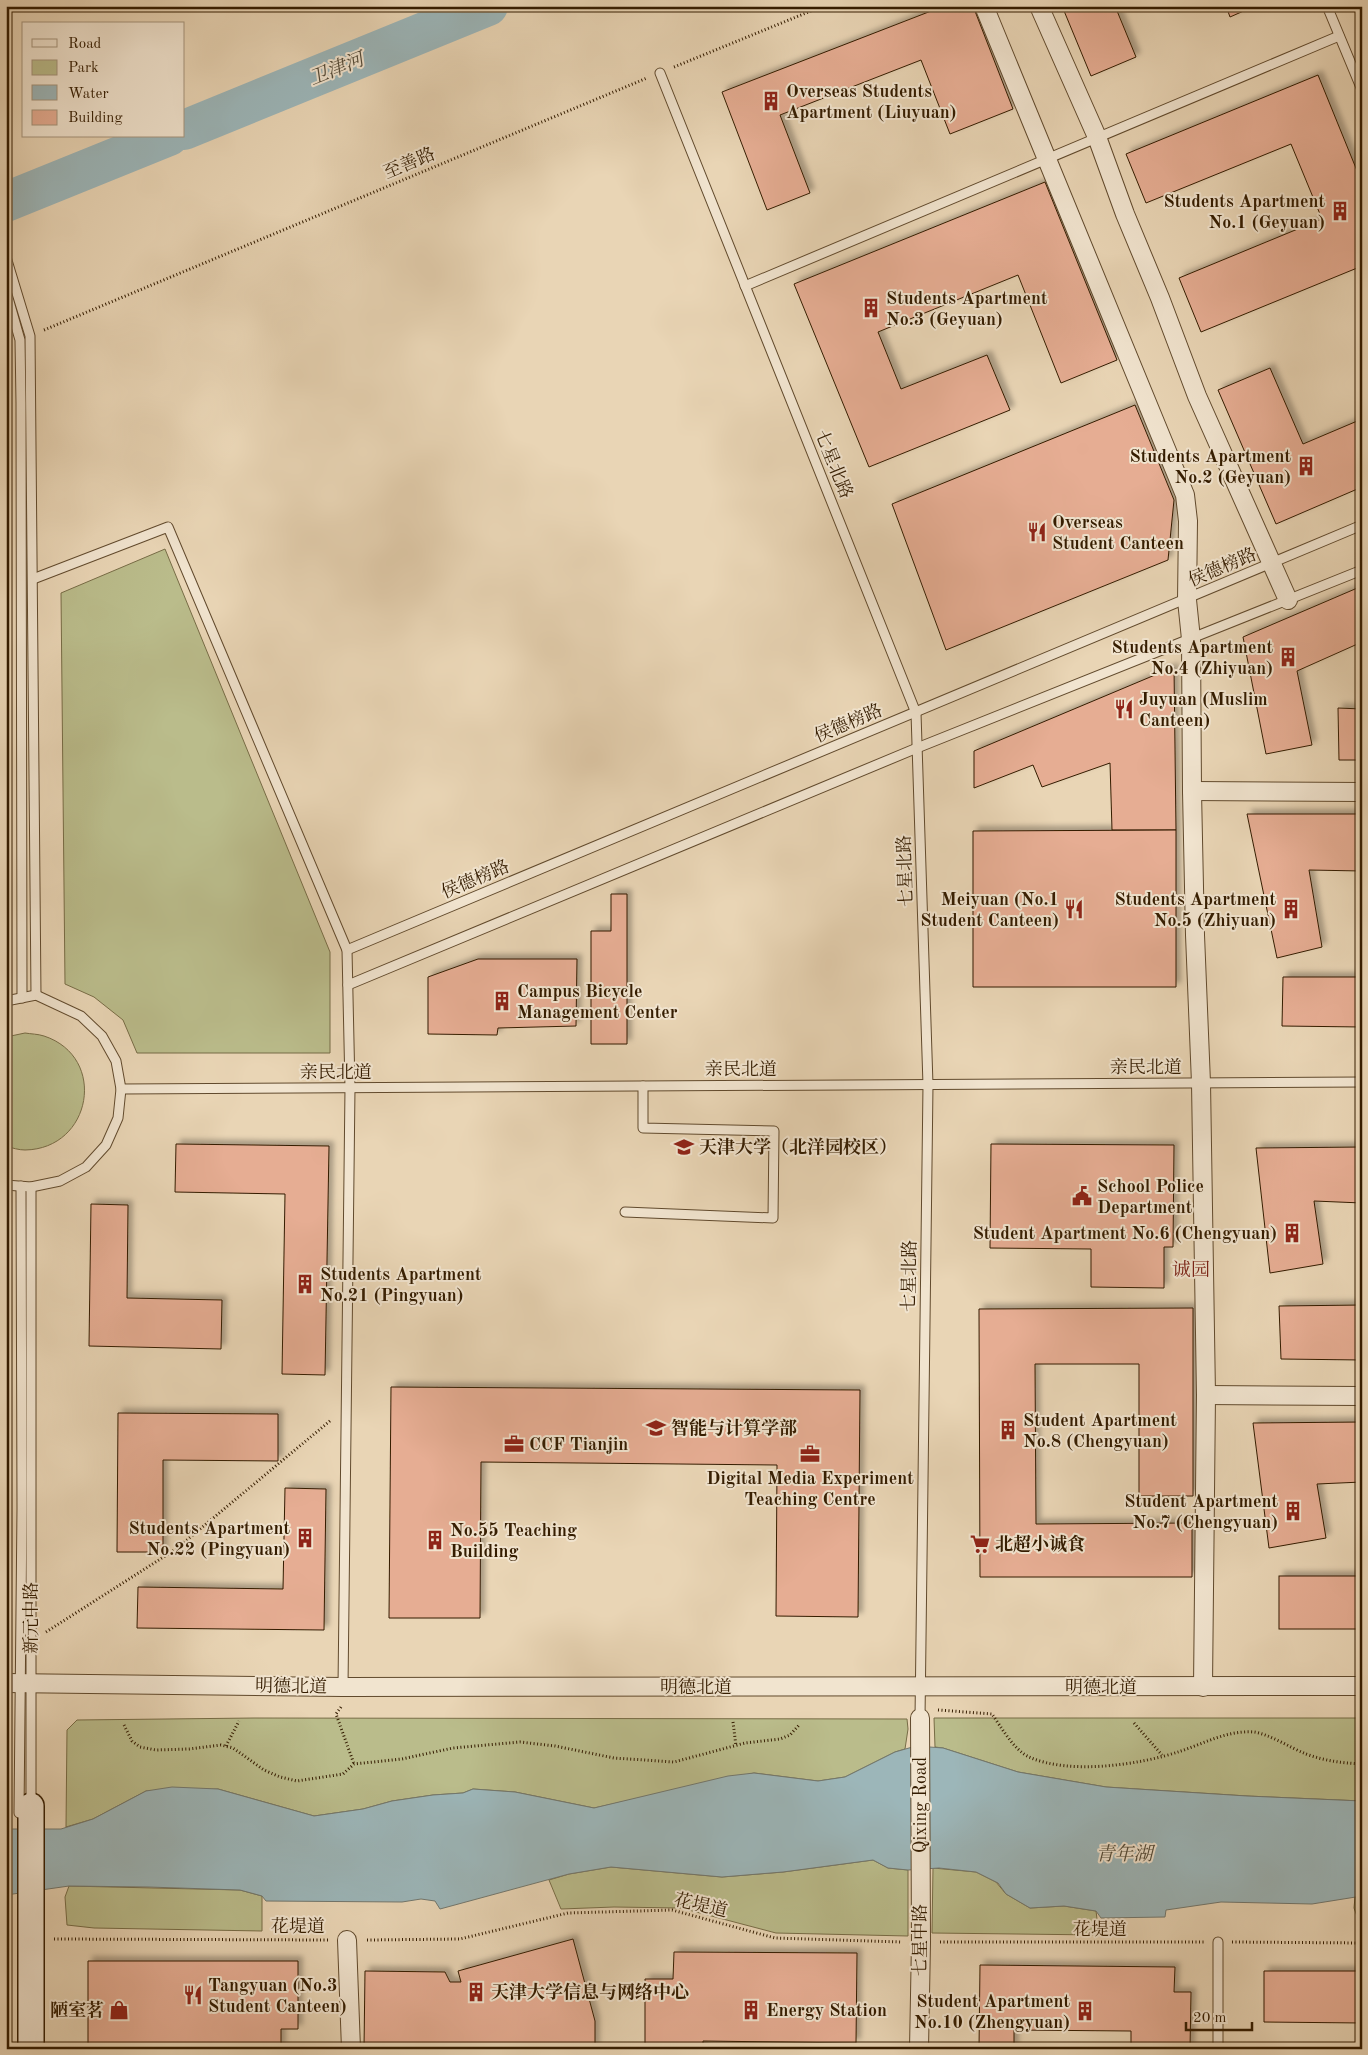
<svg xmlns="http://www.w3.org/2000/svg" width="1368" height="2055" font-family="'Old Standard TT','Noto Serif SC',serif">
<defs>
<filter id="shadow"><feDropShadow dx="4.5" dy="-4.5" stdDeviation="2.5" flood-color="#0004"/></filter>
</defs>
<rect width="100%" height="100%" fill="#e9d5b5"/>
<filter id="stains"><feTurbulence type="fractalNoise" baseFrequency=".004" numOctaves="4"/><feColorMatrix values="0 0 0 0 .2 0 0 0 0 .09 0 0 0 0 .02 0 0 0 .5 -.17"/></filter>
<radialGradient id="worn" r=".72"><stop offset=".6" stop-color="#630" stop-opacity="0"/><stop offset="1" stop-color="#630" stop-opacity=".3"/></radialGradient>
<g fill="#babc8b" stroke="#776c46">
<polygon points="165,549 330,952 330,1053 137,1053 123,1020 94,997 65,984 61,593"/>
<path d="M25 1033C31 1034 38 1034 44 1036 108 1057 92 1149 25 1150 19 1150 12 1148 6 1146V1037Z"/>
<polygon points="254,1718 907,1719 908,1729 905,1749 895,1752 845,1777 818,1781 754,1773 594,1808 515,1792 473,1789 463,1793 433,1795 392,1801 363,1809 314,1816 218,1789 146,1791 93,1819 66,1827 67,1730 77,1720"/>
<polygon points="934,1718 1362,1718 1362,1801 1247,1796 1106,1787 1018,1772 943,1748 935,1747"/>
<polygon points="873,1860 888,1868 908,1870 908,1936 776,1933 681,1908 614,1907 561,1909 549,1880 569,1874 611,1867 722,1877 783,1872"/>
<polygon points="933,1868 976,1872 996,1882 1006,1894 1030,1908 1064,1906 1096,1911 1099,1935 932,1933"/>
<polygon points="69,1886 240,1890 262,1896 262,1931 94,1928 67,1925 65,1897"/>
<polygon points="1362,1896 1362,1930 1354,1908 1355,1897"/>
</g>
<polygon fill="#9cb6b9" stroke="#72786f" points="916,1746 943,1748 1018,1772 1106,1787 1247,1796 1362,1801 1362,1896 1312,1904 1221,1902 1166,1910 1165,1917 1101,1918 1096,1911 1064,1906 1030,1908 1006,1894 998,1883 976,1872 939,1868 908,1870 888,1868 873,1860 783,1872 722,1877 611,1867 569,1874 440,1909 435,1901 421,1899 402,1902 266,1901 262,1896 240,1890 148,1887 69,1886 6,1895 6,1829 61,1829 93,1819 146,1791 172,1787 218,1789 314,1816 363,1809 392,1801 433,1795 463,1793 473,1789 515,1792 594,1808 728,1776 754,1773 818,1781 845,1777 895,1752"/>
<g fill="none" stroke-linecap="round" stroke-linejoin="round">
<g stroke="#9cb6b9" stroke-width="40">
<polyline points="184,130 488,6"/>
<polyline points="6,202 169,136"/>
</g>
</g>
<g fill="#e6ad93" stroke="#341c00" filter="url(#shadow)">
<polygon points="944,6 973,6 1013,109 950,134 921,60 780,115 810,193 767,210 722,92"/>
<polygon points="1062,6 1115,6 1136,57 1091,76"/>
<polygon points="1226,6 1255,6 1230,17"/>
<polygon points="1318,75 1362,183 1362,266 1201,332 1179,278 1322,219 1291,144 1146,203 1126,154"/>
<polygon points="1045,182 1117,360 1061,383 1018,275 878,332 901,389 987,355 1010,410 869,467 794,284"/>
<polygon points="1270,368 1303,444 1362,419 1362,487 1276,524 1218,390"/>
<polygon points="1135,405 1174,500 1168,560 946,650 892,504"/>
<polygon points="1362,586 1362,642 1297,671 1312,745 1266,754 1243,637"/>
<polygon points="1174,667 1176,830 1112,830 1110,763 1042,787 1033,765 974,788 974,751"/>
<polygon points="1338,708 1362,709 1362,760 1339,760"/>
<polygon points="1247,814 1362,814 1362,871 1309,870 1322,947 1277,958"/>
<polygon points="1176,830 1176,987 973,987 973,831"/>
<polygon points="611,894 627,894 627,1044 591,1044 591,931 611,931"/>
<polygon points="478,959 577,959 576,1026 498,1028 497,1035 428,1034 428,977"/>
<polygon points="1283,977 1362,977 1362,1027 1282,1026"/>
<polygon points="176,1144 329,1146 325,1375 282,1374 285,1194 175,1192"/>
<polygon points="991,1144 1174,1145 1173,1247 1164,1247 1164,1288 1091,1287 1091,1249 990,1248"/>
<polygon points="1362,1147 1362,1203 1314,1201 1323,1264 1270,1273 1256,1148"/>
<polygon points="91,1204 128,1205 127,1298 222,1300 221,1349 89,1346"/>
<polygon points="1362,1305 1362,1360 1281,1359 1279,1306"/>
<polygon points="1193,1308 1193,1496 1139,1496 1139,1364 1035,1364 1036,1524 1192,1523 1192,1577 980,1577 979,1309"/>
<polygon points="391,1387 860,1390 858,1617 776,1616 777,1465 481,1462 480,1618 389,1618"/>
<polygon points="118,1413 278,1414 278,1461 163,1460 163,1552 117,1552"/>
<polygon points="1362,1422 1362,1482 1317,1484 1326,1538 1269,1548 1253,1423"/>
<polygon points="285,1488 326,1489 324,1630 137,1628 138,1587 283,1589"/>
<rect x="1279" y="1576" width="83" height="53"/>
<polygon points="573,1939 595,2021 595,2049 364,2049 365,1971 445,1972 450,1982 461,1982 458,1971"/>
<polygon points="674,1952 857,1953 856,2043 703,2041 703,2049 645,2049 645,1979 673,1979"/>
<polygon points="88,1961 298,1961 298,2029 281,2029 281,2049 88,2049"/>
<polygon points="980,1965 1175,1967 1174,1992 1191,1992 1190,2049 1131,2049 1131,2031 1014,2030 1014,2049 979,2049"/>
<polygon points="1264,1971 1362,1971 1362,2023 1264,2022"/>
</g>
<g fill="none" stroke-linecap="round" stroke-linejoin="round">
<defs>
<g id="lane">
<polyline points="1327,6 1362,90"/>
<polyline points="660,73 916,713 928,1085 920,1718"/>
<polyline points="6,257 30,336 36,995"/>
<polyline points="745,286 1339,36"/>
<polyline points="6,291 20,340 21,403 22,998"/>
<polyline points="33,579 168,527 347,950 350,1088 343,1687"/>
<polyline points="347,950 1362,525"/>
<polyline points="348,985 917,748 1362,570"/>
<polyline points="6,1001 36,995 81,1016 102,1036 116,1061 121,1089 118,1118 106,1145 86,1167 60,1181 31,1187 6,1185"/>
<polyline points="121,1089 1362,1082"/>
<polyline points="625,1212 773,1218 774,1131 643,1128 643,1086"/>
<polyline points="31,1803 31,1187"/>
<polyline points="19,1813 22,1508 21,1186"/>
<polyline points="1218,2049 1218,1942"/>
</g>
<g id="street">
<polyline points="984,6 1185,495 1188,521 1187,600 1191,639 1192,791 1195,935 1201,1083 1206,1395 1203,1687"/>
<polyline points="1039,6 1097,137 1125,214 1160,298 1197,396 1288,600"/>
<polyline points="1192,791 1362,792"/>
<polyline points="1206,1395 1362,1396"/>
<polyline points="6,1683 343,1687 1362,1686"/>
<polyline points="347,1940 351,2049"/>
<polyline points="919,2049 921,1942 920,1718"/>
</g>
<polyline id="secondary" points="31,2049 31,1806"/>
</defs>
<use href="#lane" stroke="#614a2d" stroke-width="11"/>
<use href="#street" stroke="#614a2d" stroke-width="20"/>
<use href="#secondary" stroke="#341c00" stroke-width="28"/>
<g stroke="#341c00" stroke-width="3" stroke-dasharray="1 2.5" stroke-linecap="butt">
<polyline points="674,67 823,6"/>
<polyline points="44,330 647,78"/>
<polyline points="46,1632 176,1549 331,1420"/>
<polyline points="341,1707 336,1714 354,1764"/>
<path d="M938 1710 992 1714C1001 1727 1014 1750 1029 1757 1069 1775 1140 1765 1181 1751 1205 1743 1228 1730 1254 1732 1269 1734 1291 1748 1306 1754 1325 1761 1342 1763 1362 1764"/>
<polyline points="733,1722 736,1746"/>
<polyline points="1134,1723 1162,1755"/>
<polyline points="124,1725 132,1741 140,1747 156,1750 189,1749 221,1745 233,1748 264,1770 280,1777 297,1781 343,1774 354,1764 402,1759 453,1748 520,1742 555,1746 614,1758 674,1762 745,1743 780,1739 790,1735 800,1724"/>
<polyline points="226,1746 239,1721"/>
<polyline points="54,1939 328,1940"/>
<polyline points="367,1940 460,1939 568,1913 672,1910 775,1938 901,1942"/>
<polyline points="940,1942 1204,1942"/>
<polyline points="1232,1942 1362,1943"/>
</g>
<use href="#lane" stroke="#f1e4cf" stroke-width="9"/>
<use href="#street" stroke="#f1e4cf" stroke-width="18"/>
<use href="#secondary" stroke="#f1e4cf" stroke-width="25"/>
</g>
<defs>
<symbol id="building-bare" viewBox="-9 -9 18 18"><path d="M-4-6H4V6H1V3H-1V6H-4ZM-2.5-4.3h1.7v1.8h-1.7ZM.8-4.3h1.7v1.8H.8ZM-2.5-1h1.7V.8h-1.7ZM.8-1h1.7V.8H.8Z" fill="#8f2418" stroke="#f1e4cf" stroke-width="2.5" paint-order="stroke"/></symbol>
<symbol id="restaurant-bare" viewBox="-9 -9 18 18"><path d="M-5-6h1v4h1v-4h1v4h1v-4h1v5L-1.5 .5V6h-2V.5L-5-1ZM5-6V6H3V1.5H1.5Q1.5-4 5-6Z" fill="#8f2418" stroke="#f1e4cf" stroke-width="2.5" paint-order="stroke"/></symbol>
<symbol id="university-bare" viewBox="-9 -9 18 18"><path d="M0-5L7-2L0 1L-7-2ZM-4 1L0 2.5L4 1V4Q0 6-4 4Z" fill="#8f2418" stroke="#f1e4cf" stroke-width="2.5" paint-order="stroke"/></symbol>
<symbol id="civic-bare" viewBox="-9 -9 18 18"><path d="M-.6-6.5H3V-4.5H.6V-3L4-1V1h2V6H-6V1h2V-1L-.6-3ZM-1.2 2.5V6h2.4V2.5Z" fill="#8f2418" stroke="#f1e4cf" stroke-width="2.5" paint-order="stroke"/></symbol>
<symbol id="office-bare" viewBox="-9 -9 18 18"><path d="M-6-3h4V-5.5h4V-3h4V5H-6ZM-1-4.5V-3h2v-1.5ZM-6 0V1H6V0Z" fill="#8f2418" stroke="#f1e4cf" stroke-width="2.5" paint-order="stroke"/></symbol>
<symbol id="supermarket-bare" viewBox="-9 -9 18 18"><path d="M-6-5.5h2.5l.6 2H6L4.5 2H-2.5L-4.4-4H-6ZM-1.5 3.2a1.3 1.3 0 1 0 .1 0ZM3 3.2a1.3 1.3 0 1 0 .1 0Z" fill="#8f2418" stroke="#f1e4cf" stroke-width="2.5" paint-order="stroke"/></symbol>
<symbol id="shop-bare" viewBox="-9 -9 18 18"><path d="M-5-2.5h2.3a2.7 3.5 0 0 1 5.4 0H5L5.5 6h-11ZM-1.5-2.5h3a1.5 2.3 0 0 0-3 0Z" fill="#8f2418" stroke="#f1e4cf" stroke-width="2.5" paint-order="stroke"/></symbol>
</defs>
<g fill-rule="evenodd">
<use href="#building-bare" x="757" y="87" width="28" height="28"/>
<use href="#building-bare" x="1326" y="197" width="28" height="28"/>
<use href="#building-bare" x="857" y="294" width="28" height="28"/>
<use href="#building-bare" x="1292" y="452" width="28" height="28"/>
<use href="#restaurant-bare" x="1023" y="518" width="28" height="28"/>
<use href="#building-bare" x="1274" y="643" width="28" height="28"/>
<use href="#restaurant-bare" x="1110" y="695" width="28" height="28"/>
<use href="#restaurant-bare" x="1060" y="895" width="28" height="28"/>
<use href="#building-bare" x="1277" y="895" width="28" height="28"/>
<use href="#building-bare" x="488" y="987" width="28" height="28"/>
<use href="#university-bare" x="670" y="1133" width="28" height="28"/>
<use href="#civic-bare" x="1068" y="1182" width="28" height="28"/>
<use href="#building-bare" x="1278" y="1219" width="28" height="28"/>
<use href="#building-bare" x="291" y="1270" width="28" height="28"/>
<use href="#university-bare" x="642" y="1414" width="28" height="28"/>
<use href="#building-bare" x="994" y="1416" width="28" height="28"/>
<use href="#office-bare" x="500" y="1430" width="28" height="28"/>
<use href="#office-bare" x="796" y="1440" width="28" height="28"/>
<use href="#building-bare" x="1279" y="1497" width="28" height="28"/>
<use href="#building-bare" x="291" y="1524" width="28" height="28"/>
<use href="#building-bare" x="421" y="1526" width="28" height="28"/>
<use href="#supermarket-bare" x="966" y="1530" width="28" height="28"/>
<use href="#building-bare" x="462" y="1978" width="28" height="28"/>
<use href="#restaurant-bare" x="179" y="1981" width="28" height="28"/>
<use href="#shop-bare" x="105" y="1996" width="28" height="28"/>
<use href="#building-bare" x="737" y="1996" width="28" height="28"/>
<use href="#building-bare" x="1071" y="1997" width="28" height="28"/>
</g>
<g text-anchor="middle" stroke-width="4" stroke-linejoin="round" paint-order="stroke">
<g font-size="18" font-weight="bold" fill="#341c00" stroke="#f1e4cf" text-anchor="start">
<text x="786" y="97">Overseas Students<tspan x="786" dy="21">Apartment (Liuyuan)</tspan></text>
<text x="1325" y="207" text-anchor="end">Students Apartment<tspan x="1325" dy="21">No.1 (Geyuan)</tspan></text>
<text x="886" y="304">Students Apartment<tspan x="886" dy="21">No.3 (Geyuan)</tspan></text>
<text x="1291" y="462" text-anchor="end">Students Apartment<tspan x="1291" dy="21">No.2 (Geyuan)</tspan></text>
<text x="1052" y="528">Overseas<tspan x="1052" dy="21">Student Canteen</tspan></text>
<text x="1273" y="653" text-anchor="end">Students Apartment<tspan x="1273" dy="21">No.4 (Zhiyuan)</tspan></text>
<text x="1139" y="705">Juyuan (Muslim<tspan x="1139" dy="21">Canteen)</tspan></text>
<text x="1059" y="905" text-anchor="end">Meiyuan (No.1<tspan x="1059" dy="21">Student Canteen)</tspan></text>
<text x="1276" y="905" text-anchor="end">Students Apartment<tspan x="1276" dy="21">No.5 (Zhiyuan)</tspan></text>
<text x="517" y="997">Campus Bicycle<tspan x="517" dy="21">Management Center</tspan></text>
<text x="699" y="1153">天津大学（北洋园校区）</text>
<text x="1097" y="1192">School Police<tspan x="1097" dy="21">Department</tspan></text>
<text x="1277" y="1239" text-anchor="end">Student Apartment No.6 (Chengyuan)</text>
<text x="320" y="1280">Students Apartment<tspan x="320" dy="21">No.21 (Pingyuan)</tspan></text>
<text x="1023" y="1426">Student Apartment<tspan x="1023" dy="21">No.8 (Chengyuan)</tspan></text>
<text x="671" y="1434">智能与计算学部</text>
<text x="529" y="1450">CCF Tianjin</text>
<text x="810" y="1484" text-anchor="middle">Digital Media Experiment<tspan x="810" dy="21">Teaching Centre</tspan></text>
<text x="1278" y="1507" text-anchor="end">Student Apartment<tspan x="1278" dy="21">No.7 (Chengyuan)</tspan></text>
<text x="290" y="1534" text-anchor="end">Students Apartment<tspan x="290" dy="21">No.22 (Pingyuan)</tspan></text>
<text x="450" y="1536">No.55 Teaching<tspan x="450" dy="21">Building</tspan></text>
<text x="995" y="1550">北超小诚食</text>
<text x="208" y="1991">Tangyuan (No.3<tspan x="208" dy="21">Student Canteen)</tspan></text>
<text x="491" y="1998">天津大学信息与网络中心</text>
<text x="1070" y="2007" text-anchor="end">Student Apartment<tspan x="1070" dy="21">No.10 (Zhengyuan)</tspan></text>
<text x="104" y="2016" text-anchor="end">陋室茗</text>
<text x="766" y="2016">Energy Station</text>
</g>
<g font-size="18" fill="#341c00" stroke="#f1e4cf">
<text transform="translate(409 163) rotate(-23)" y="6">至善路</text>
<text transform="translate(834 464) rotate(68)" y="6">七星北路</text>
<text transform="translate(1222 567) rotate(-23)" y="6">侯德榜路</text>
<text transform="translate(848 723) rotate(-23)" y="6">侯德榜路</text>
<text transform="translate(905 871) rotate(-92)" y="6">七星北路</text>
<text transform="translate(475 879) rotate(-23)" y="6">侯德榜路</text>
<text x="1146" y="1073">亲民北道</text>
<text x="741" y="1075">亲民北道</text>
<text x="336" y="1078">亲民北道</text>
<text transform="translate(909 1276) rotate(-89)" y="6">七星北路</text>
<text transform="translate(31 1618) rotate(-90)" y="6">新元中路</text>
<text transform="translate(291 1686) rotate(1)" y="6">明德北道</text>
<text x="696" y="1693">明德北道</text>
<text x="1101" y="1693">明德北道</text>
<text transform="translate(920 1805) rotate(-90)" y="6">Qixing Road</text>
<text transform="translate(701 1905) rotate(13)" y="6">花堤道</text>
<text x="298" y="1932">花堤道</text>
<text x="1100" y="1935">花堤道</text>
<text transform="translate(920 1940) rotate(-90)" y="6">七星中路</text>
</g>
<g font-size="19" font-style="italic" fill="#534a38" stroke="#f1e4cf">
<text transform="translate(336 68) rotate(-22)" y="7">卫津河</text>
<text x="1124" y="1860">青年湖</text>
</g>
<g font-size="19" fill="#7a1f14" stroke="#f1e4cf">
<text x="1191" y="1276">诚园</text>
</g>
</g>
<rect width="1368" height="2055" fill="none" stroke="#e9d5b5" stroke-width="25"/>
<rect x="8" y="8" width="1353" height="2040" fill="none" stroke="#341c00" stroke-width="2.5"/>
<rect x="12" y="12" width="1343" height="2030" fill="none" stroke="#341c00"/>
<rect x="22" y="22" width="162" height="115" fill="#f1e4cf" stroke="#a5947c"/>
<rect x="32" y="39" width="25" height="8" fill="#f1e4cf" stroke="#a5947c"/>
<text x="68" y="48" font-size="15" fill="#341c00">Road</text>
<rect x="32" y="60" width="25" height="15" fill="#babc8b" stroke="#a5947c"/>
<text x="68" y="72" font-size="15" fill="#341c00">Park</text>
<rect x="32" y="85" width="25" height="15" fill="#9cb6b9" stroke="#a5947c"/>
<text x="68" y="98" font-size="15" fill="#341c00">Water</text>
<rect x="32" y="110" width="25" height="15" fill="#e6ad93" stroke="#a5947c"/>
<text x="68" y="122" font-size="15" fill="#341c00">Building</text>
<path d="M1186 2022v8h66v-8" fill="none" stroke="#341c00" stroke-width="2.5"/>
<text x="1193" y="2022" font-size="15" fill="#341c00" stroke="#f1e4cf" stroke-width="4" paint-order="stroke">20 m</text>
<rect width="100%" height="100%" filter="url(#stains)"/>
<rect width="100%" height="100%" fill="url(#worn)"/>
</svg>
